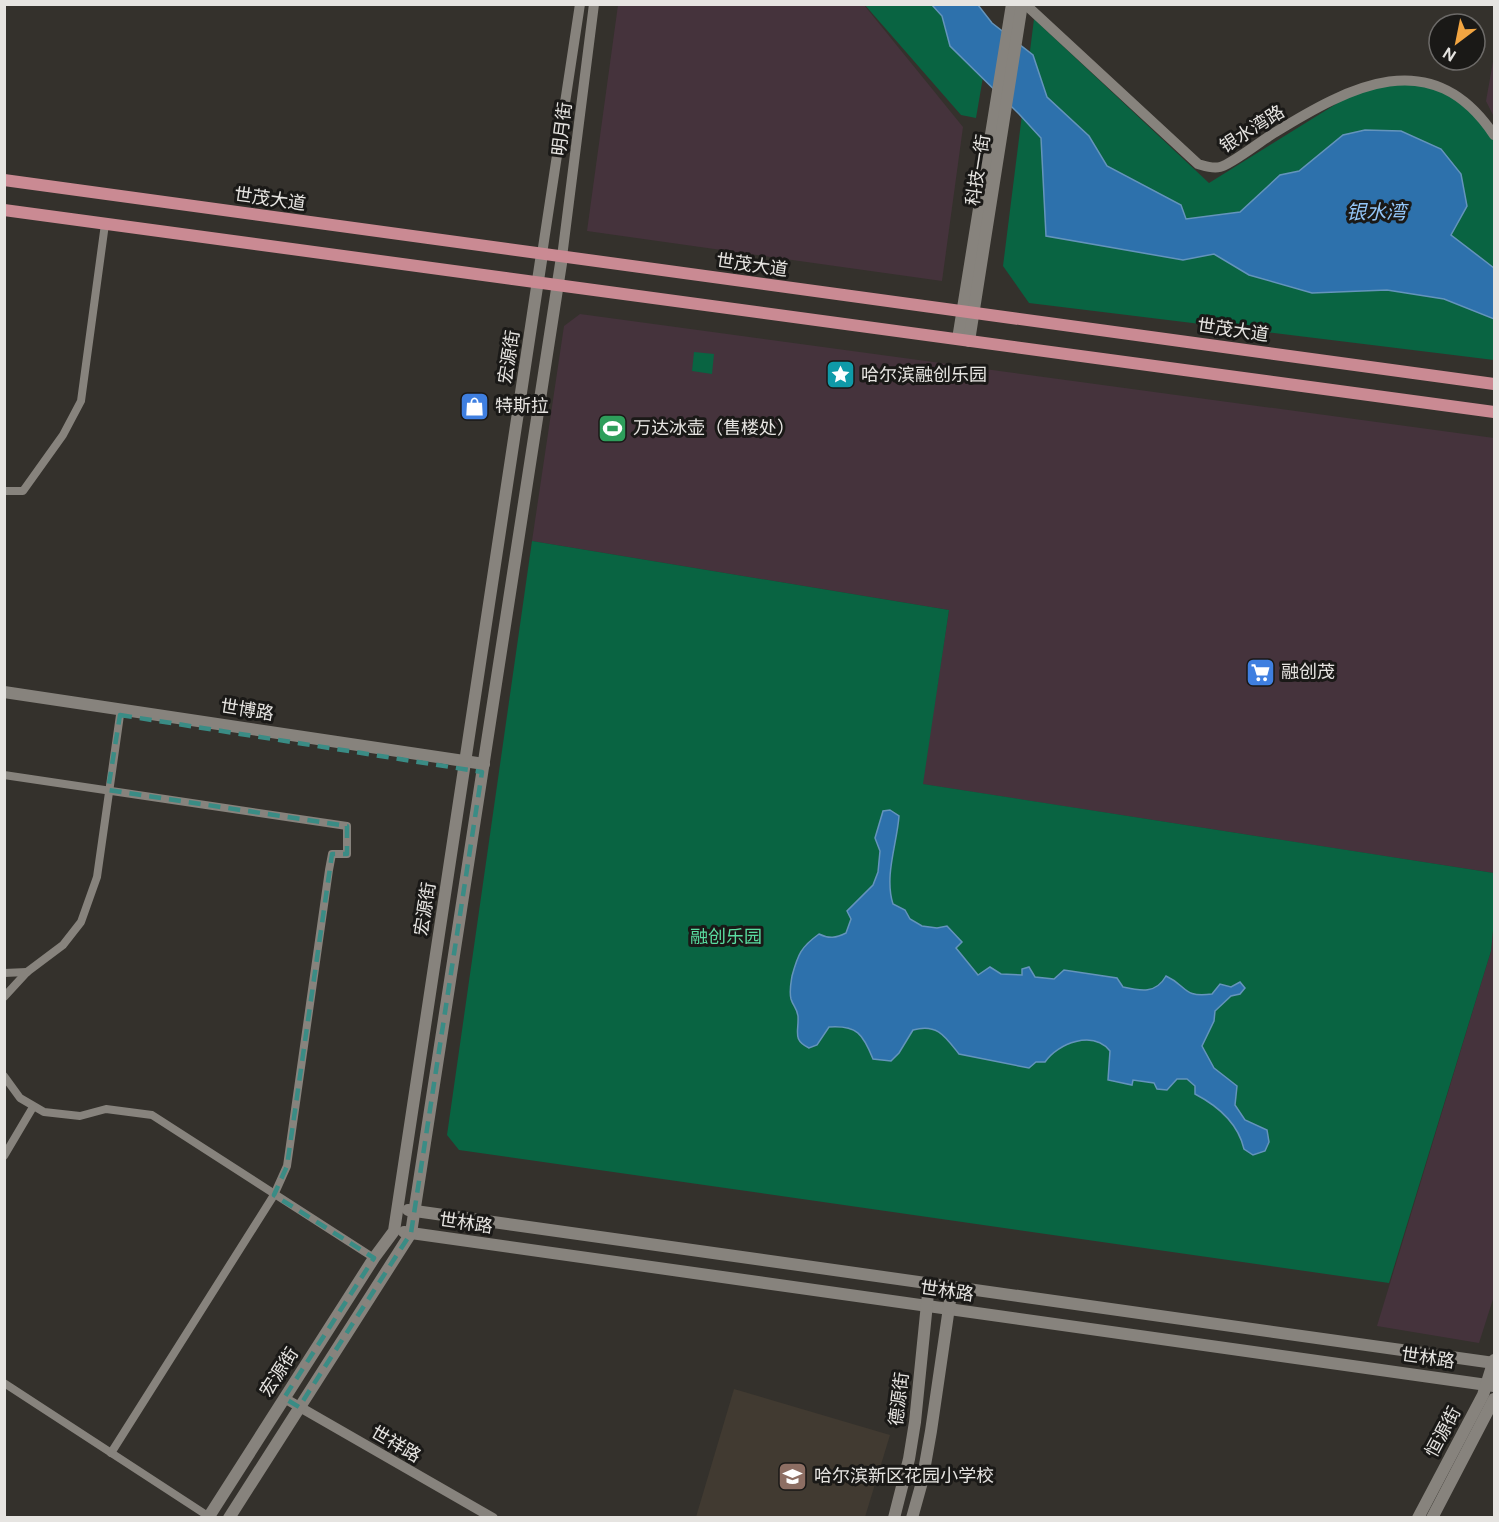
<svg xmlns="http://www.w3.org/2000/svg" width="1499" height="1522" font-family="'DM Sans','Noto Sans SC',sans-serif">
<rect width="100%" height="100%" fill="#34312c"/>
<g fill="#45333c">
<polygon points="618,5 864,5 963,127 942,281 587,231"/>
<polygon points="1494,56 1494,117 1486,101"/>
<polygon points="580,314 1494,438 1494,873 922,784 949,610 532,541 564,326"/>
<polygon points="1494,920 1494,1296 1479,1343 1377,1326 1491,951"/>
</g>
<polygon fill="#413a31" points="734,1389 890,1435 865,1517 696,1517"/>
<g fill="#096442">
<polygon points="865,5 932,5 942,16 950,46 983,77 976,118 961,115"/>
<polygon points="1034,19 1209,183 1370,83 1442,84 1494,130 1494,360 1029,303 1003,266"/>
<polygon points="694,352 714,354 712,374 692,371"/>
<polygon points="532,541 949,610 923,784 1494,873 1494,920 1491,951 1389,1283 459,1150 447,1135"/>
</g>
<g fill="#2d71ac" stroke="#6494bc" stroke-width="1.5">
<polygon points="932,5 978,5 992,23 1033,55 1047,97 1089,136 1107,166 1181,205 1186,219 1240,212 1280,175 1299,171 1343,135 1365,130 1401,131 1441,149 1461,174 1467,206 1451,235 1494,268 1494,319 1444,299 1387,290 1312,293 1249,275 1214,254 1183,260 1046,236 1041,138 1019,114 950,46 942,16"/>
<path d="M890 810 899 816C897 844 884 876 893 904L905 910 910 919 922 926 937 928 947 926 962 942 956 948 978 975 990 967 1001 974 1022 975V969L1029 967 1035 977 1054 979 1064 970 1117 978 1123 987C1141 991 1156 994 1166 976 1188 986 1182 998 1212 994L1220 984 1231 987 1240 982 1245 988 1240 994 1231 996 1215 1011 1214 1021 1202 1046 1214 1068 1237 1086 1235 1105 1245 1120 1267 1130 1269 1142 1265 1151 1253 1155 1244 1149C1238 1123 1218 1106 1195 1094V1086L1187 1079H1177L1167 1090 1157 1089 1154 1083 1133 1080 1132 1085 1108 1080 1110 1051C1093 1030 1058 1043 1045 1062H1036L1029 1068 959 1054C945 1036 937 1023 913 1030L899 1053 891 1061 873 1059C863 1034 857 1025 829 1027L817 1045 809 1048C792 1040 799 1032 798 1016 797 1008 793 1006 791 999 789 991 791 983 792 976 798 954 801 947 819 934 829 939 836 938 846 933L851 919 847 911 873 885 878 872 880 851 875 838 883 811Z"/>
</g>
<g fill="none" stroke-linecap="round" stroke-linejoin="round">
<g stroke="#87837d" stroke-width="8">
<polyline points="4,491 23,491 63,435 81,401 105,224"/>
<polyline points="4,775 347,826 347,854 332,854 329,870 287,1166 274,1195 111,1453"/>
<polyline points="4,973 27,972"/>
<polyline points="4,997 27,972 63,945 81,922 97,877 120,715"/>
<polyline points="4,1076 20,1098 44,1112 80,1116 106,1109 152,1115 374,1258"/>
<polyline points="4,1156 33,1107"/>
<polyline points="4,1383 208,1516"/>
</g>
<g stroke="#87837d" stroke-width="10">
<path d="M1025 4 1198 164C1205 166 1212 169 1220 167 1232 164 1262 140 1274 133 1350 86 1432 42 1494 135"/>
<polyline points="542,254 580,4"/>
<polyline points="562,257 594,4"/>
<polyline points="284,1398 493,1518"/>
</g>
<g stroke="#87837d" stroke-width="12">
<polyline points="958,339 1012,4"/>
<polyline points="969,341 1022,4"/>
<polyline points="4,692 484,764"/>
<polyline points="408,1210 1494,1363"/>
<polyline points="404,1232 1494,1386"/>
<polyline points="208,1518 374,1258 394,1231 542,254"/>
<polyline points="229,1518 411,1233 562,257"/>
<polyline points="894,1518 909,1459 915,1422 929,1284"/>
<polyline points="912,1518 922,1482 931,1431 952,1287"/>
<polyline points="1418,1518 1483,1395 1494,1360"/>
<polyline points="1432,1518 1494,1399"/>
</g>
<g stroke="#ca8a93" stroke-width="12">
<polyline points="4,180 1494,384"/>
<polyline points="4,210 1494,412"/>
</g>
</g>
<path fill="none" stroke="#3a8c85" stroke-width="4.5" stroke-dasharray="12 8" stroke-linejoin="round" d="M120 715 482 772 411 1233 299 1407 284 1398 374 1258 274 1195 287 1166 332 854H347V826L108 790Z"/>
<defs>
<symbol id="sight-square" viewBox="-11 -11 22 22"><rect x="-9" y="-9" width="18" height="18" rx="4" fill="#0f9aa8" stroke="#1a1917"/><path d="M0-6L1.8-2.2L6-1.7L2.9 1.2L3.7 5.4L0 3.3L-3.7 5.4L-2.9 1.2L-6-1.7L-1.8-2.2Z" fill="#fff"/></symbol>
<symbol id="shop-square" viewBox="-11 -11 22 22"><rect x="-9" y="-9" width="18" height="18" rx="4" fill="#3f7fe0" stroke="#1a1917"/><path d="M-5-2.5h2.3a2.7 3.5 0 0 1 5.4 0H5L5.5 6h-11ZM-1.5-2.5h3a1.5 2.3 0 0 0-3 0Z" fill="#fff"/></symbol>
<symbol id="stadium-square" viewBox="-11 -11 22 22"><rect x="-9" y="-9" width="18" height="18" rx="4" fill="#2e9e5b" stroke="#1a1917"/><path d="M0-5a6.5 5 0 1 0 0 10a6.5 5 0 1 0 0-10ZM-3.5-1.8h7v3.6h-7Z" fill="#fff"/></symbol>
<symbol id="supermarket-square" viewBox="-11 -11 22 22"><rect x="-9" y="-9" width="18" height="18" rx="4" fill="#3f7fe0" stroke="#1a1917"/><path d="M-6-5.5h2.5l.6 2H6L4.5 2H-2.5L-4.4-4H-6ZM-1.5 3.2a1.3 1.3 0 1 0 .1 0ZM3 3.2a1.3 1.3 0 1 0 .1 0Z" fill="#fff"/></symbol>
<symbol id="school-square" viewBox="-11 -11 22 22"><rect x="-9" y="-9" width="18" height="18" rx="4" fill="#8d6e63" stroke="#1a1917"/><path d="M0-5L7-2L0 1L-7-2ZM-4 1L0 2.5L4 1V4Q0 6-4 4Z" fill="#fff"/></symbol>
</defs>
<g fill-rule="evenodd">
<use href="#sight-square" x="824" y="358" width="33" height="33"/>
<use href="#shop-square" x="458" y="390" width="33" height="33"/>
<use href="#stadium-square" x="596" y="412" width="33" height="33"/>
<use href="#supermarket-square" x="1244" y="656" width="33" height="33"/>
<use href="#school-square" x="776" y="1460" width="33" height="33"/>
</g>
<g text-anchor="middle" stroke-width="6" stroke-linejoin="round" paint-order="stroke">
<g font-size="18" fill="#e6e4e1" stroke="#1a1917">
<text transform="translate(562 129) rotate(-83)" y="6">明月街</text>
<text transform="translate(1252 129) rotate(-32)" y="6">银水湾路</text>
<text transform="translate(978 170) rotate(-81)" y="6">科技一街</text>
<text transform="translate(270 199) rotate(8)" y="6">世茂大道</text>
<text transform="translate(752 265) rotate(8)" y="6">世茂大道</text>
<text transform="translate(1233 330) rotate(8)" y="6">世茂大道</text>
<text transform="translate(509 357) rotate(-81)" y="6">宏源街</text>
<text transform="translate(247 710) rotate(9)" y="6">世博路</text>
<text transform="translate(425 909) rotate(-81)" y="6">宏源街</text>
<text transform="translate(466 1223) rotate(8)" y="6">世林路</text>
<text transform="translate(947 1291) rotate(8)" y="6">世林路</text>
<text transform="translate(1428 1358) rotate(8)" y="6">世林路</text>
<text transform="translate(279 1372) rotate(-57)" y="6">宏源街</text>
<text transform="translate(899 1399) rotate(-83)" y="6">德源街</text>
<text transform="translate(1443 1432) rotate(-62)" y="6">恒源街</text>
<text transform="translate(396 1444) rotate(30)" y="6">世祥路</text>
</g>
<g font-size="18" fill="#e6e4e1" stroke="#1a1917" text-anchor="start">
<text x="861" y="381">哈尔滨融创乐园</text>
<text x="495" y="412">特斯拉</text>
<text x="633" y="434">万达冰壶（售楼处）</text>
<text x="1281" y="678">融创茂</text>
<text x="814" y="1482">哈尔滨新区花园小学校</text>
</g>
<g font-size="18" fill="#5adea1" stroke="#1a1917">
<text x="726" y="943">融创乐园</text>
</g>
<g font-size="20" font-style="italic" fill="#94c6f7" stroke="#1a1917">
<text x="1376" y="219">银水湾</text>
</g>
</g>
<rect width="1499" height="1522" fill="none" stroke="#e6e4e1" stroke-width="12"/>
<g transform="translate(1457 42) rotate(212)"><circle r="28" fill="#1a1917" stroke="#6c6a68" stroke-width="1.5"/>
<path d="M0-4.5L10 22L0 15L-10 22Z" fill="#f2a541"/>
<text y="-9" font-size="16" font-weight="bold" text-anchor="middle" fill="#e6e4e1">N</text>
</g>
</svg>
